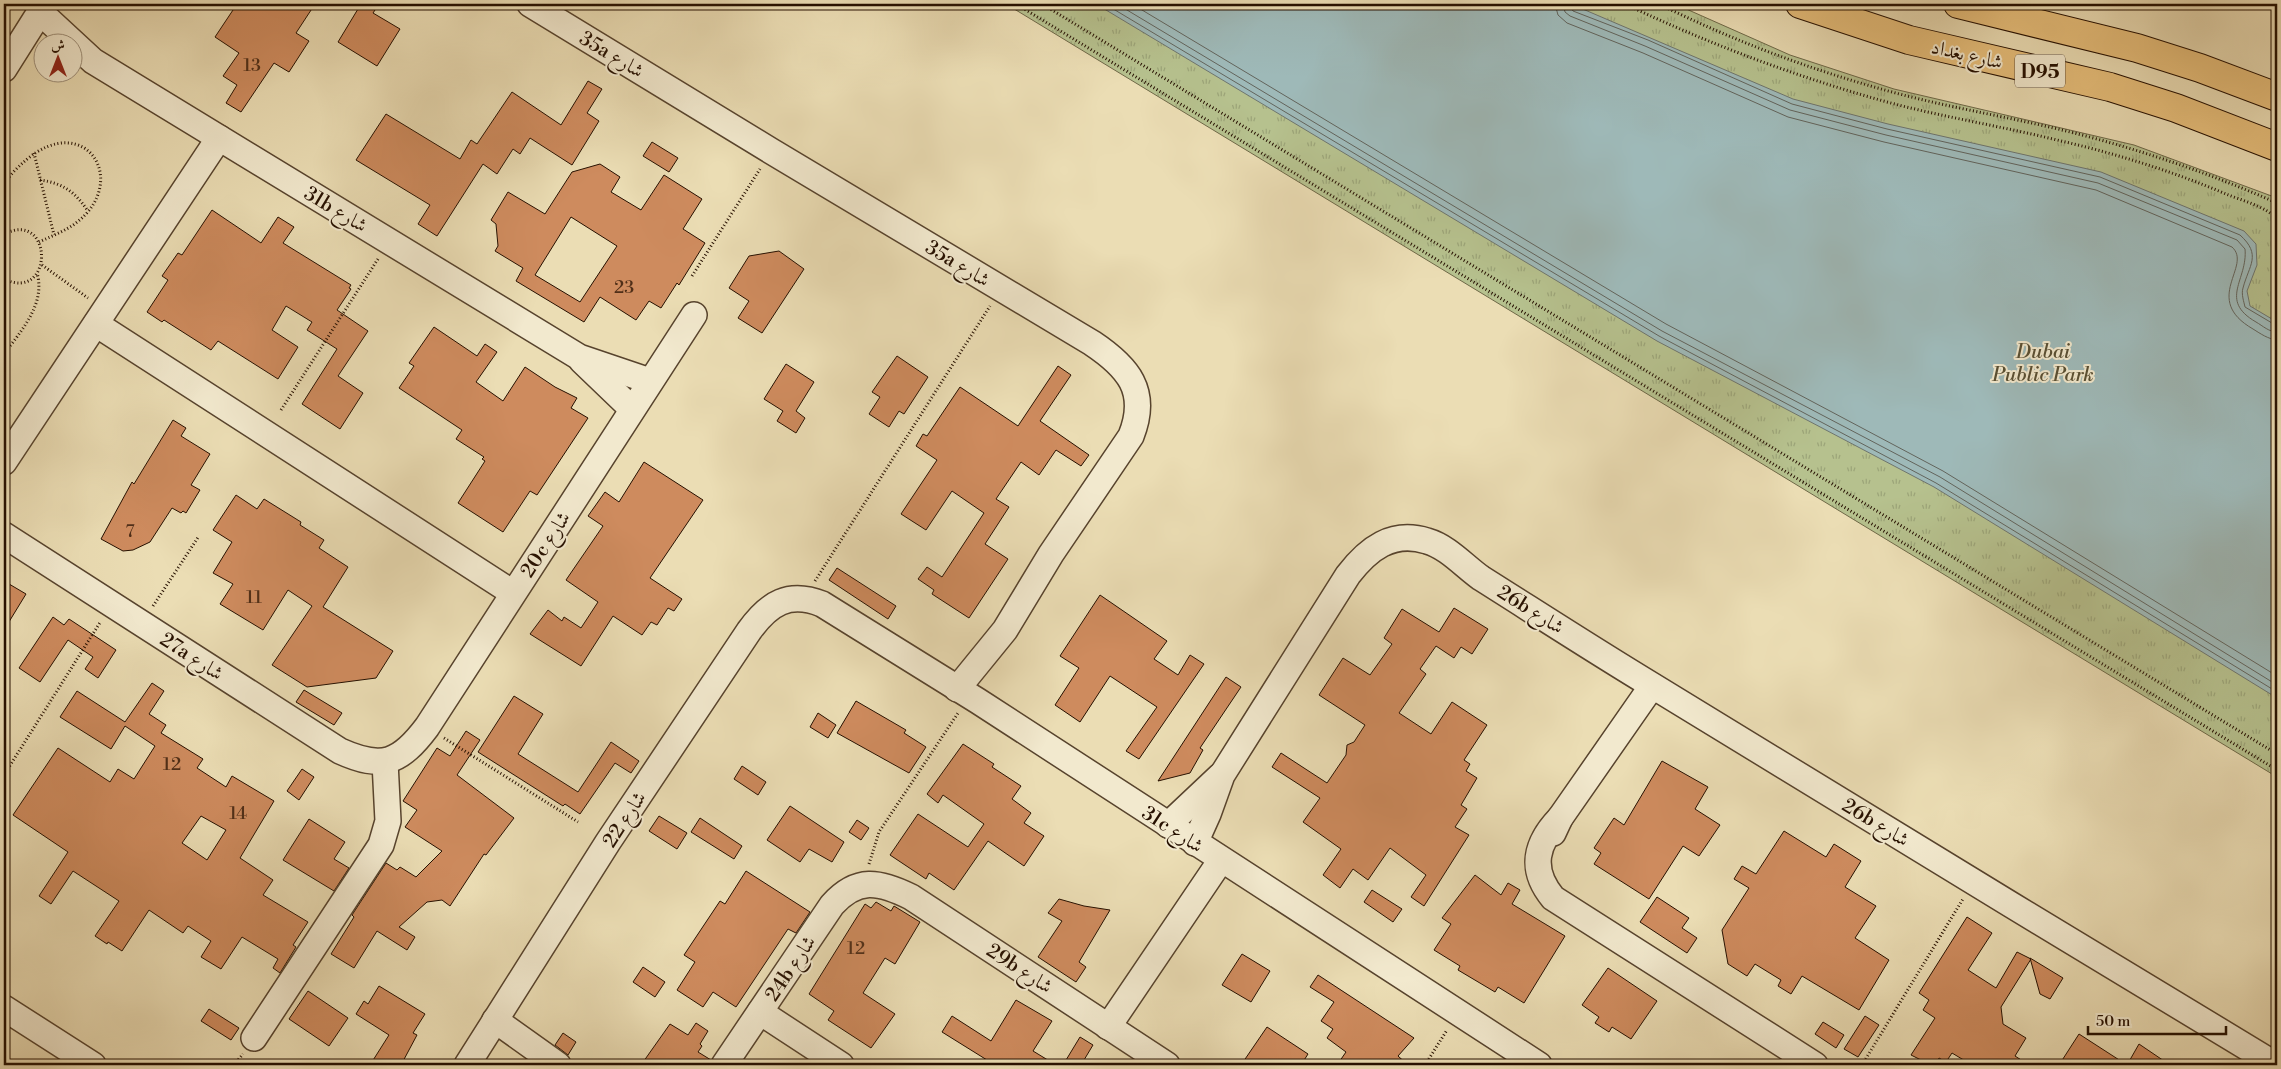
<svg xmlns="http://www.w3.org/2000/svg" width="2281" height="1069" font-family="'Libre Bodoni',Amiri,serif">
<defs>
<pattern id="grass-tufts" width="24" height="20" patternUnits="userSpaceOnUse" patternTransform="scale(1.25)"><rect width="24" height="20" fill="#b6c18e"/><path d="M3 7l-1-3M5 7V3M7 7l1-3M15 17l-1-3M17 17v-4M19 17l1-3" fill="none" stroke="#9ca579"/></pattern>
</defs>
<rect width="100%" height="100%" fill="#ebddb4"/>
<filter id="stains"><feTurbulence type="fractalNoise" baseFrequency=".004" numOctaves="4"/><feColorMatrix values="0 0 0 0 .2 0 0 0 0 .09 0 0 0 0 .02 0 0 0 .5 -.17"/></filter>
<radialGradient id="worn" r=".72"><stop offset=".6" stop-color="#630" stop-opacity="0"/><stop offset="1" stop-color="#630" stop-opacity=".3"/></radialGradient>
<polygon fill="url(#grass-tufts)" stroke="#6e6847" points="1006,4 1675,4 1790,55 1894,89 2134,145 2277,198 2277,777"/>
<polygon fill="#9eb9b8" stroke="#6e756e" points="1096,4 1571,4 1793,99 1888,124 2101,172 2244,231 2256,244 2257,265 2247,291 2250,306 2277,322 2277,698 1934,487 1657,341"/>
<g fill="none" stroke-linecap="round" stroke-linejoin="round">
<g stroke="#62645c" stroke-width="1">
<polyline points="1105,4 1659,336 1936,483 2277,692"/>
<polyline points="1117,4 1662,331 1940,477 2277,685"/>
<polyline points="1132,4 1666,324 1943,471 2277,676"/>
<path d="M1555 4 1558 15 1567 23 1643 53 1788 117 1884 142 2096 190 2232 247C2253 266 2201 299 2253 329 2261 334 2268 339 2277 340"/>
<path d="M1563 4 1565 12 1570 16 1645 46 1790 110 1886 135 2098 183 2237 240 2245 249C2248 280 2218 300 2256 322 2263 326 2269 332 2277 332"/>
<path d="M1569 4 1573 11 1648 40 1792 104 1887 129 2100 177 2240 235C2262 255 2249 265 2243 288 2241 294 2244 302 2245 307L2277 326"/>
</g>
</g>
<g fill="#ce8b5e" stroke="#261000" fill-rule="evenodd">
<polygon points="237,4 315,4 296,33 309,41 289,72 274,63 241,112 226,103 237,85 223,76 239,53 215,37"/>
<polygon points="361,4 375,10 373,13 400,29 377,66 338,42"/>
<polygon points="588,81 602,89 587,113 599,121 572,165 530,138 520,154 513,149 497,174 483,164 437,236 418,224 430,205 356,160 386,114 460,159 471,140 477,144 512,92 561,125"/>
<polygon points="652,142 678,158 669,172 643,156"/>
<path d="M600 164 620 177 611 192 641 210 664 175 702 199 683 229 705 243 679 285 677 283 661 308 649 301 636 320 600 297 584 322 516 281 523 268 495 251 498 246 496 224 491 220 508 192 545 214 572 172ZM571 217 617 246 580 302 535 275Z"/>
<polygon points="212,210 261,243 278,217 294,227 283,243 351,285 349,288 351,289 337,310 368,331 338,376 363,393 340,429 302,404 337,349 307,330 312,322 286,306 272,330 298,347 278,379 218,341 211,350 164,320 162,322 147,312 168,280 162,276 178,253 182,255"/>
<polygon points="779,251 804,269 762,333 738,318 749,301 729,288 749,256"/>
<polygon points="434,327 477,356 485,344 497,352 476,382 503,401 525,367 555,387 577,398 571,408 588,418 537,495 530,491 503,532 458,503 485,461 482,459 484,457 456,439 462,430 399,388 414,366 409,363"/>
<polygon points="897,356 928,377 904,414 899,411 889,427 869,414 880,397 872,392"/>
<polygon points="786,364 814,382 796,411 805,418 796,433 777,421 783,411 764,399"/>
<polygon points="1058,366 1071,375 1040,421 1089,455 1081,466 1056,450 1039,475 1021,462 996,499 1009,507 985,544 1008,559 969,618 932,594 934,590 918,579 927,567 942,577 984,513 952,491 926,530 901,514 937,460 916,446 923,434 927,436 960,387 1018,426"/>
<polygon points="173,420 186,428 181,436 210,454 191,485 200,490 186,513 183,511 181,513 172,508 150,542 133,550 123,551 101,539 132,482 134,484"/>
<polygon points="644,462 703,500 650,578 682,599 674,611 668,608 657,625 651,622 642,635 613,616 581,666 530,634 548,610 562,621 564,617 581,628 598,602 566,580 603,526 588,516 605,492 619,502"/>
<polygon points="236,495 257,509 264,499 301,522 300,525 324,540 319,548 348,567 323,607 393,651 376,678 307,687 272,665 312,606 288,590 263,630 220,604 233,584 213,573 232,542 213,530"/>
<polygon points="837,568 896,606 888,619 829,580"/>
<polygon points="4,581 26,594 4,630"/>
<polygon points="1100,595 1167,641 1154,659 1178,675 1190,655 1204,664 1139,759 1126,751 1157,707 1110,676 1080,722 1055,705 1079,668 1060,656"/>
<polygon points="1454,608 1488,629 1472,654 1461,647 1454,658 1436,646 1420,669 1426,674 1399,713 1431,734 1452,702 1487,725 1464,760 1470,764 1466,771 1477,778 1461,805 1467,809 1455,827 1469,835 1424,906 1411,897 1426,875 1390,848 1368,880 1353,869 1340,888 1323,875 1341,849 1303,822 1320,798 1272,767 1281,753 1327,783 1346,755 1347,745 1354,742 1365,725 1319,695 1343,658 1370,675 1392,644 1384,638 1402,609 1439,632"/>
<polygon points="53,617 64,625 69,619 116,650 98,678 85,669 93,657 68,640 40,682 19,668"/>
<polygon points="1226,677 1241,687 1200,748 1203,750 1190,773 1158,781"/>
<path d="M152 683 164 691 149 714 166 725 161 733 203 759 197 768 226 787 232 776 274 801 240 858 273 880 263 895 308 922 293 945 296 947 280 973 273 968 278 959 242 937 221 969 201 957 211 941 188 926 183 933 149 910 122 951 108 942 107 944 95 936 119 901 73 871 51 904 39 896 68 852 13 815 58 748 110 782 118 769 134 779 155 746 125 726 111 749 60 717 77 691 125 722ZM201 816 226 830 207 860 182 843Z"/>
<polygon points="304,690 342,713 334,725 296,702"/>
<polygon points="514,696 543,714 518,754 578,792 611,742 639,761 631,773 615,763 580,814 565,804 563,806 478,752"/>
<polygon points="856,701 906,730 904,733 926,747 909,773 837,733"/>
<polygon points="818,713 836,725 828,738 810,727"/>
<polygon points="466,731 480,740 457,775 514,818 486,855 484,854 450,906 442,900 427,902 399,927 415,937 407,950 377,931 354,968 331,954 354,917 352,915 386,863 397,870 400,867 416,877 442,851 405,827 417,810 403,801 437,748 450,756"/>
<polygon points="963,744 994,764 992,767 1021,786 1012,799 1031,813 1024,823 1044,836 1024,866 988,841 954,890 929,873 926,879 890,855 918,814 968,847 984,824 943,795 938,803 927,794"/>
<polygon points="1662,761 1708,787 1695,809 1720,825 1699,856 1683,846 1649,899 1594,864 1601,853 1594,848 1614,818 1624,825"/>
<polygon points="742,766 766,782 758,795 734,779"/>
<polygon points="302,769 314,777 299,800 287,791"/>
<polygon points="790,806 844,842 832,862 809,849 800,862 767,840"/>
<polygon points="659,816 687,833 677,849 649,831"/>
<polygon points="700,818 742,846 734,859 691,832"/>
<polygon points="309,819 345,842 334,859 349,868 334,891 283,860"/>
<polygon points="857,820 869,828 861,840 849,832"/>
<polygon points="1784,831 1826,857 1834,844 1861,861 1845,887 1876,906 1855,938 1889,960 1859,1010 1802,976 1791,994 1778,986 1781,980 1755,964 1747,976 1728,964 1722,930 1749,888 1734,879 1742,866 1756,874"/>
<polygon points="746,871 810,912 796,933 788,929 736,1007 713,992 703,1007 677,990 695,962 684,955 720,901 725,904"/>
<polygon points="1475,875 1501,895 1508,883 1520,890 1512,904 1565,936 1524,1003 1498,987 1495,992 1458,970 1460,966 1434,950 1451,924 1442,918"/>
<polygon points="1372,890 1402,909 1393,922 1364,902"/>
<polygon points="1657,897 1689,918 1682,928 1697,938 1687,953 1640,922"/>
<polygon points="1059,899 1084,906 1110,910 1079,962 1086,967 1076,982 1038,957 1062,921 1048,913"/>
<polygon points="876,902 891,911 894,906 920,922 895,964 885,958 863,993 895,1014 871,1048 828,1020 834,1011 809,994 865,904 871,908"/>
<polygon points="1967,917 1992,933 1968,970 1996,988 2017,952 2031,959 2001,1007 2003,1024 2026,1038 2015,1056 2029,1065 1972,1065 1952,1053 1946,1062 1939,1058 1935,1065 1918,1065 1921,1060 1911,1055 1935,1018 1923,1010 1929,1000 1919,993"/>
<polygon points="1242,954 1270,971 1251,1002 1222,985"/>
<polygon points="2030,958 2063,978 2050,999 2040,994"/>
<polygon points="643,967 665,982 655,997 633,982"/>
<polygon points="1608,968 1657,1001 1631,1039 1612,1027 1609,1032 1595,1023 1599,1017 1582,1005"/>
<polygon points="1318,975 1414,1038 1398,1056 1408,1065 1337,1065 1346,1052 1327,1038 1333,1029 1321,1021 1334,1002 1310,987"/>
<polygon points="379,986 425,1014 413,1033 417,1035 401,1065 370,1065 389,1035 356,1014 364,1001 368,1004"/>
<polygon points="308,991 348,1018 329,1046 289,1019"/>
<polygon points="1016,1000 1052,1021 1033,1051 1056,1065 995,1065 942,1032 952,1016 991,1041"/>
<polygon points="209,1009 239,1028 231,1040 201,1021"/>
<polygon points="1865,1016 1879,1025 1858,1057 1844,1049"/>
<polygon points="1823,1022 1844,1035 1836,1048 1815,1034"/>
<polygon points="696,1023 708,1031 700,1044 702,1046 698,1052 711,1060 710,1065 641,1065 670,1024 688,1035"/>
<polygon points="1267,1027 1308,1054 1301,1065 1241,1065"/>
<polygon points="563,1033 576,1042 568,1055 555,1045"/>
<polygon points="2079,1034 2127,1065 2139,1044 2170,1065 2059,1065"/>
<polygon points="1080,1037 1093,1045 1081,1065 1063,1065"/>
</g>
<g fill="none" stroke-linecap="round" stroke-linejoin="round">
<defs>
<g id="minor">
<path d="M530 4 771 151 1092 343C1128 367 1149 391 1131 436L1051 554 1005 630 957 689"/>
<polyline points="40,12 93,61 579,357 650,381"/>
<polyline points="4,69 45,4"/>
<polyline points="96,324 513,593"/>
<polyline points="582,361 632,409"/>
<polyline points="4,462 219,138"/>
<path d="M4 535 340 751C382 770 400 763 427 727L694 315"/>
<path d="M1560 818C1536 843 1529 869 1553 898L1815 1065"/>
<polyline points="1168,825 1220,776"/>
<polyline points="1553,833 1560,818 1652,686"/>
<path d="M1195 843 1208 814 1222 775 1348 575C1368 549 1392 530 1427 541 1448 547 1464 566 1481 578 1538 614 1595 651 1653 686 1860 814 2068 939 2276 1065"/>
<polyline points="4,1008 93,1065"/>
<polyline points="760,1012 841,1065"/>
<polyline points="495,1020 558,1065"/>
<polyline points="1108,1027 1221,860"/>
<polyline points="254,1038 381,845 388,821 385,762"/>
<path d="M467 1065 608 842 749 631C769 603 789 591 822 604L978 701 1539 1065"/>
<path d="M724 1065 832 905C857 877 879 881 911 897L1167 1065"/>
</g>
<g id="major">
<polyline points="1800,4 1909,40 2110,87 2176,108 2277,147"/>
<polyline points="1958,4 2137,48 2200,68 2277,97"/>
</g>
</defs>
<use href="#minor" stroke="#57432d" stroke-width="28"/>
<use href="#major" stroke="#261000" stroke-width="30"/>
<g stroke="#261000" stroke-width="3" stroke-dasharray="1 2.5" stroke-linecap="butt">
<polyline points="1016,4 2277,770"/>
<polyline points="1042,4 2277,754"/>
<path d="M1625 4C1709 44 1797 77 1887 102 1943 117 2000 126 2057 140 2114 153 2172 171 2226 194 2243 201 2265 206 2277 219"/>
<path d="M1659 4C1734 41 1811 70 1892 92 1947 107 2003 116 2058 129 2133 147 2207 172 2277 203"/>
<polyline points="34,153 54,235"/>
<path d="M40 180C63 183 75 192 88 211"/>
<path d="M4 186C8 176 18 167 26 160 85 110 131 181 76 223 65 231 52 236 39 242"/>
<path d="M4 234C54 209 54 303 4 279"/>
<polyline points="42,265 88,298"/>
<polyline points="692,276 760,169"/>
<polyline points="4,345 7,350"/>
<path d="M4 354C21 331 46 304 37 273"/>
<polyline points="281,410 378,259"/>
<polyline points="815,581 990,306"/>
<polyline points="153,606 199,536"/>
<polyline points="444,738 578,822"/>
<polyline points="4,775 101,621"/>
<polyline points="869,864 879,832 958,713"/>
<polyline points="234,1065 243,1054"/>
<polyline points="1425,1065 1447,1030"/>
<polyline points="1862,1065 1963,899"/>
</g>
<use href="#minor" stroke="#f2e9ce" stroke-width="25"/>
<use href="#major" stroke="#e6be7a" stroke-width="28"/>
</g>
<g text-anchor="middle" stroke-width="4" stroke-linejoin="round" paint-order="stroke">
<g font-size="18" fill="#502f18">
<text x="252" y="71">13</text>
<text x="624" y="293">23</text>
<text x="130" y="537">7</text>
<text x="254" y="603">11</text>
<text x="172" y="770">12</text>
<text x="238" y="819">14</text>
<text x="856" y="954">12</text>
</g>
<rect fill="#f2e9ce" stroke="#63513e" stroke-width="1" x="2015" y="54.5" width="50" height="33" rx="4"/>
<g font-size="19" font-weight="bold" fill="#261000">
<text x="2040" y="78">D95</text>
</g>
<g font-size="20" fill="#261000" stroke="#f2e9ce">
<text transform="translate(612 54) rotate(31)" y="7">35a شارع</text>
<text transform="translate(1967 54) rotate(13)" y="7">شارع بغداد</text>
<text transform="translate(336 209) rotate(31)" y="7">31b شارع</text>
<text transform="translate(958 263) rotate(31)" y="7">35a شارع</text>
<text transform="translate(545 544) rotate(-57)" y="7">20c شارع</text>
<text transform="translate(1531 609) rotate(32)" y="7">26b شارع</text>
<text transform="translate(192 656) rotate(33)" y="7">27a شارع</text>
<text transform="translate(624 819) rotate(-57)" y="7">شارع 22</text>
<text transform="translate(1876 822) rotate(31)" y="7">26b شارع</text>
<text transform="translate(1173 829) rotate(33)" y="7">31c شارع</text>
<text transform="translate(790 968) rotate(-56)" y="7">24b شارع</text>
<text transform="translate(1020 968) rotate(33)" y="7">29b شارع</text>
</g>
<g font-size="20" font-style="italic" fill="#584e32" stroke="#f2e9ce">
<text x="2043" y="358">Dubai<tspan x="2043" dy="23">Public Park</tspan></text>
</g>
</g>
<rect width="2281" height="1069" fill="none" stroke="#ebddb4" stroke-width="20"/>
<rect x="5" y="5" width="2271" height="1059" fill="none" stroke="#261000" stroke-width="2.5"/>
<rect x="10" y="10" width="2261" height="1049" fill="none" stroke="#261000"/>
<g transform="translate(58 58)"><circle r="24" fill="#f2e9ce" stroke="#a0927c"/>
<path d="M0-4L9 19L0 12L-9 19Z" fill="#8f2418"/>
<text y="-8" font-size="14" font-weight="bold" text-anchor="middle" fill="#261000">ش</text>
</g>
<path d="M2088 1026v8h138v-8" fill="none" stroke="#261000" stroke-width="2.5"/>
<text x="2096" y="1026" font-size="15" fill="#261000" stroke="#f2e9ce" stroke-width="4" paint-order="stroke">50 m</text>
<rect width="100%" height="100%" filter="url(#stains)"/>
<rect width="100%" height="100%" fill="url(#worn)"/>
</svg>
